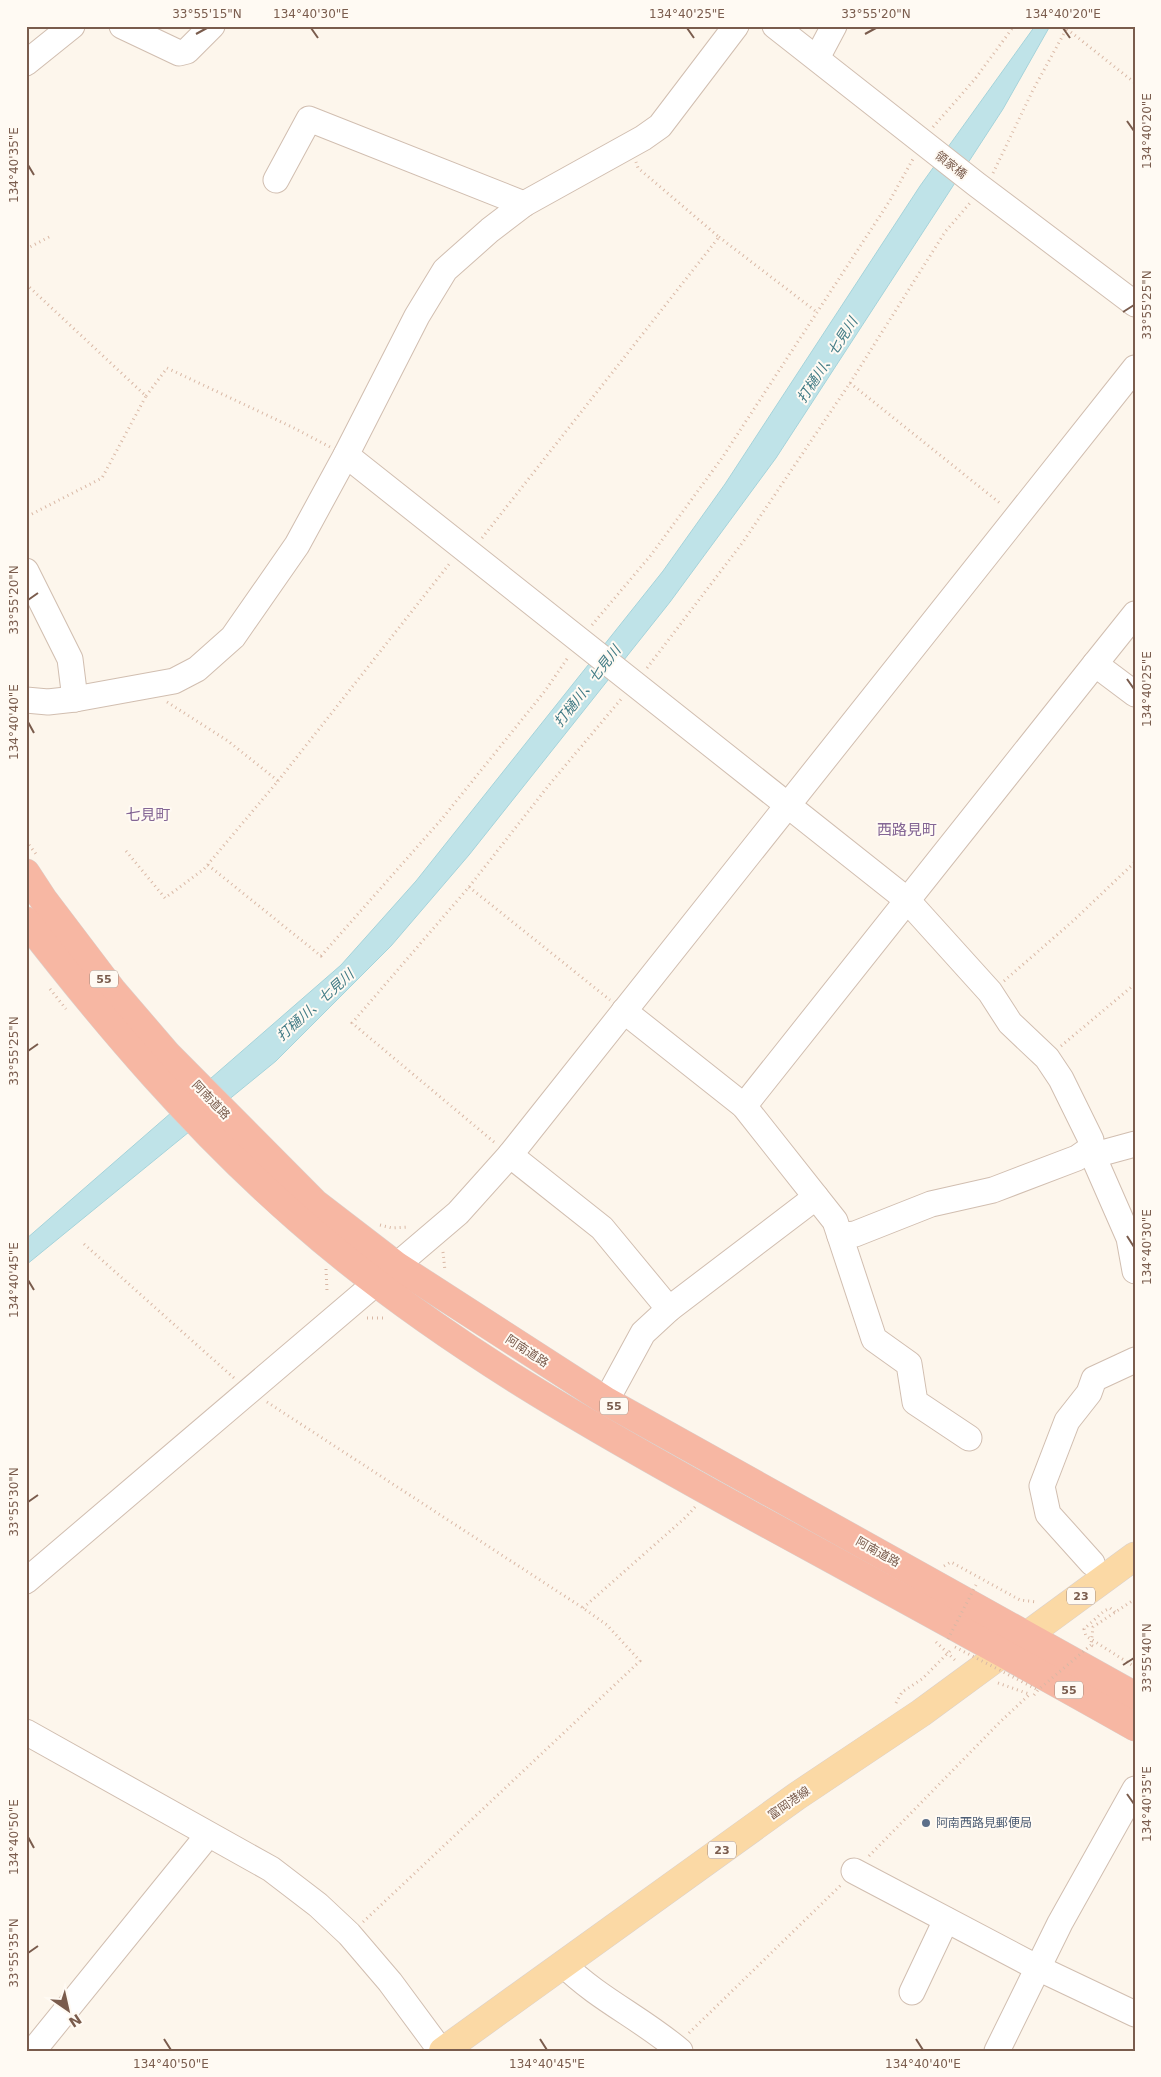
<svg xmlns="http://www.w3.org/2000/svg" width="1161" height="2077" font-family="'DejaVu Sans','Noto Sans JP',sans-serif">
<rect width="100%" height="100%" fill="#fdf6ec"/>
<polygon fill="#bfe3e8" stroke="#a5d3da" points="1035,26 1050,26 1003,109 776,458 670,602 469,855 391,946 276,1061 26,1265 26,1239 341,965 416,881 663,571 725,484 920,186"/>
<g fill="none" stroke-linecap="round" stroke-linejoin="round">
<defs>
<g id="minor">
<polyline points="122,26 179,53 187,51 212,26"/>
<polyline points="775,26 976,184 1135,304"/>
<polyline points="817,58 834,26"/>
<polyline points="26,63 72,26"/>
<polyline points="276,180 309,119 524,204"/>
<polyline points="346,455 906,899 990,992 1010,1023 1047,1058 1061,1079 1091,1140 1090,1149 1129,1238 1135,1271"/>
<polyline points="26,571 70,659 75,699"/>
<polyline points="1135,614 1095,664 1135,694"/>
<polyline points="26,700 48,702 75,699 174,681 197,669 233,637 297,545 346,455 417,316 445,270 490,230 524,204 643,138 660,126 736,26"/>
<polyline points="624,1011 744,1106 835,1221 840,1236 855,1234 931,1204 993,1190 1077,1158 1090,1149"/>
<polyline points="744,1106 1095,664"/>
<polyline points="1090,1149 1102,1153 1135,1144"/>
<polyline points="510,1155 602,1228 669,1309"/>
<polyline points="840,1236 874,1339 909,1364 915,1402 969,1438"/>
<polyline points="606,1401 643,1333 669,1309 816,1197"/>
<polyline points="1092,1563 1048,1514 1042,1486 1067,1421 1089,1393 1094,1379 1135,1360"/>
<polyline points="26,1581 458,1213 510,1155 1135,368"/>
<polyline points="26,1732 271,1869 318,1905 349,1934 390,1982 441,2051"/>
<polyline points="854,1871 1038,1968 1135,2014"/>
<path d="M563 1964C598 1999 643 2019 680 2051"/>
<polyline points="912,1992 946,1920"/>
<polyline points="33,2051 208,1835"/>
<polyline points="997,2051 1060,1923 1135,1789"/>
</g>
<polyline id="major" points="443,2051 797,1796 921,1713 1135,1556"/>
<g id="highway">
<polyline points="26,873 43,899 112,990 167,1054 315,1203 397,1266 606,1401 1135,1696"/>
<path d="M26 921C109 1028 196 1130 298 1219 434 1339 593 1428 751 1515 879 1585 1008 1655 1135 1727"/>
</g>
</defs>
<use href="#minor" stroke="#d1beb0" stroke-width="27"/>
<use href="#major" stroke="#dad1cd" stroke-width="29"/>
<use href="#highway" stroke="#dad1cd" stroke-width="29"/>
<g stroke="#d9b8a5" stroke-width="3" stroke-dasharray="1 4" stroke-linecap="butt">
<polyline points="1067,29 1135,83"/>
<polyline points="933,127 975,79 1014,26"/>
<polyline points="993,173 1033,90 1068,26"/>
<polyline points="719,237 818,313"/>
<polyline points="26,249 51,236"/>
<polyline points="26,284 146,396 102,478 26,517"/>
<polyline points="850,383 1001,504"/>
<polyline points="146,396 167,368 292,427 330,447"/>
<polyline points="482,538 719,237 638,168 636,162"/>
<polyline points="592,625 651,555 722,458 889,202 913,159"/>
<polyline points="647,668 743,542 850,383 945,232 970,203"/>
<polyline points="278,781 450,563"/>
<polyline points="26,841 36,854"/>
<polyline points="126,851 165,898 204,869 278,781 228,741 167,702"/>
<polyline points="208,865 321,956 441,820 545,691 569,656"/>
<polyline points="469,887 610,1000"/>
<polyline points="1004,981 1073,921 1135,862"/>
<polyline points="50,989 66,1009"/>
<polyline points="1061,1046 1135,984"/>
<polyline points="494,1142 352,1023 469,887 549,785 622,698"/>
<polyline points="380,1225 392,1228 409,1227"/>
<polyline points="84,1244 234,1378"/>
<polyline points="443,1252 445,1271"/>
<polyline points="326,1269 327,1291"/>
<polyline points="367,1318 385,1318"/>
<polyline points="267,1402 583,1608 607,1625 640,1661 363,1922"/>
<polyline points="944,1566 951,1562 1020,1600 1037,1602"/>
<polyline points="583,1608 686,1517 695,1507"/>
<polyline points="1115,1612 1110,1608 1104,1611 1084,1629 1086,1636 1135,1667"/>
<polyline points="936,1642 957,1662"/>
<polyline points="1093,1646 1091,1645 1093,1627 1135,1599"/>
<polyline points="998,1683 1029,1694"/>
<polyline points="896,1703 902,1692 922,1679 952,1649"/>
<polyline points="869,1856 1001,1721 1030,1694"/>
<polyline points="689,2033 842,1884"/>
</g>
<use href="#minor" stroke="#fff" stroke-width="25"/>
<use href="#major" stroke="#fbd9a5" stroke-width="28"/>
<use href="#highway" stroke="#f7b7a3" stroke-width="28"/>
<g stroke="#d9b8a5" stroke-width="3" stroke-dasharray="1 4" stroke-linecap="butt">
<polyline points="948,1639 976,1585"/>
<polyline points="955,1647 1038,1690"/>
<polyline points="1034,1695 1038,1690 1091,1645"/>
</g>
</g>
<path fill="none" stroke="#7a5c4d" stroke-width="2" d="M311 28 318 38M687 28 694 38M1063 28 1070 38M196 34 207 28M865 34 876 28M1127 121 1134 131M28 165 34 175M1123 312 1134 305M28 600 38 593M1127 679 1134 689M28 722 34 733M28 1051 38 1044M1127 1236 1134 1247M28 1280 34 1290M28 1502 38 1495M1123 1665 1134 1658M1127 1794 1134 1804M28 1837 34 1848M28 1953 38 1946M164 2039 171 2050M540 2039 547 2050M916 2039 923 2050"/>
<circle fill="#5c6f8a" stroke="#fffaf3" stroke-width="2" cx="926" cy="1823" r="5"/>
<g text-anchor="middle" stroke-width="4" stroke-linejoin="round" paint-order="stroke">
<g fill="#fffaf3" stroke="#a28b7f" stroke-width="1">
<rect x="90" y="970.5" width="28" height="17" rx="4"/>
<rect x="600" y="1397.5" width="28" height="17" rx="4"/>
<rect x="1067" y="1587.5" width="28" height="17" rx="4"/>
<rect x="1055" y="1681.5" width="28" height="17" rx="4"/>
<rect x="708" y="1841.5" width="28" height="17" rx="4"/>
</g>
<g font-size="11" font-weight="bold" fill="#7a5c4d">
<text x="104" y="983">55</text>
<text x="614" y="1410">55</text>
<text x="1081" y="1600">23</text>
<text x="1069" y="1694">55</text>
<text x="722" y="1854">23</text>
</g>
<g font-size="12" fill="#7a5c4d" stroke="#fffaf3">
<text transform="translate(951 165) rotate(38)" y="4">領家橋</text>
<text transform="translate(211 1100) rotate(46)" y="4">阿南道路</text>
<text transform="translate(527 1351) rotate(33)" y="4">阿南道路</text>
<text transform="translate(878 1552) rotate(29)" y="4">阿南道路</text>
<text transform="translate(789 1803) rotate(-35)" y="4">富岡港線</text>
</g>
<g font-size="12" fill="#4e5e75" stroke="#fffaf3" text-anchor="start">
<text x="936" y="1827">阿南西路見郵便局</text>
</g>
<g font-size="14" font-style="italic" fill="#437c86" stroke="#fffaf3">
<text transform="translate(827 360) rotate(-57)" y="5">打樋川、七見川</text>
<text transform="translate(587 686) rotate(-52)" y="5">打樋川、七見川</text>
<text transform="translate(315 1005) rotate(-42)" y="5">打樋川、七見川</text>
</g>
<g font-size="15" fill="#846695" stroke="#fffaf3">
<text x="148" y="820">七見町</text>
<text x="907" y="835">西路見町</text>
</g>
</g>
<rect width="1161" height="2077" fill="none" stroke="#fffaf3" stroke-width="55"/>
<g transform="translate(68 2010) rotate(146)" stroke="#fffaf3" stroke-width="4" paint-order="stroke">
<path d="M0-4L9 19L0 12L-9 19Z" fill="#7a5c4d"/>
<text y="-8" font-size="14" font-weight="bold" text-anchor="middle" fill="#7a5c4d">N</text>
</g>
<rect x="28" y="28" width="1106" height="2022" fill="none" stroke="#7a5c4d" stroke-width="2"/>
<g font-size="12" text-anchor="middle" fill="#7a5c4d">
<text x="207" y="18">33°55'15"N</text>
<text x="311" y="18">134°40'30"E</text>
<text x="687" y="18">134°40'25"E</text>
<text x="876" y="18">33°55'20"N</text>
<text x="1063" y="18">134°40'20"E</text>
<text transform="translate(1147 131) rotate(-90)" y="4">134°40'20"E</text>
<text transform="translate(14 165) rotate(-90)" y="4">134°40'35"E</text>
<text transform="translate(1147 305) rotate(-90)" y="4">33°55'25"N</text>
<text transform="translate(14 600) rotate(-90)" y="4">33°55'20"N</text>
<text transform="translate(1147 689) rotate(-90)" y="4">134°40'25"E</text>
<text transform="translate(14 722) rotate(-90)" y="4">134°40'40"E</text>
<text transform="translate(14 1051) rotate(-90)" y="4">33°55'25"N</text>
<text transform="translate(1147 1247) rotate(-90)" y="4">134°40'30"E</text>
<text transform="translate(14 1280) rotate(-90)" y="4">134°40'45"E</text>
<text transform="translate(14 1502) rotate(-90)" y="4">33°55'30"N</text>
<text transform="translate(1147 1658) rotate(-90)" y="4">33°55'40"N</text>
<text transform="translate(1147 1804) rotate(-90)" y="4">134°40'35"E</text>
<text transform="translate(14 1837) rotate(-90)" y="4">134°40'50"E</text>
<text transform="translate(14 1953) rotate(-90)" y="4">33°55'35"N</text>
<text x="171" y="2068">134°40'50"E</text>
<text x="547" y="2068">134°40'45"E</text>
<text x="923" y="2068">134°40'40"E</text>
</g>
</svg>
